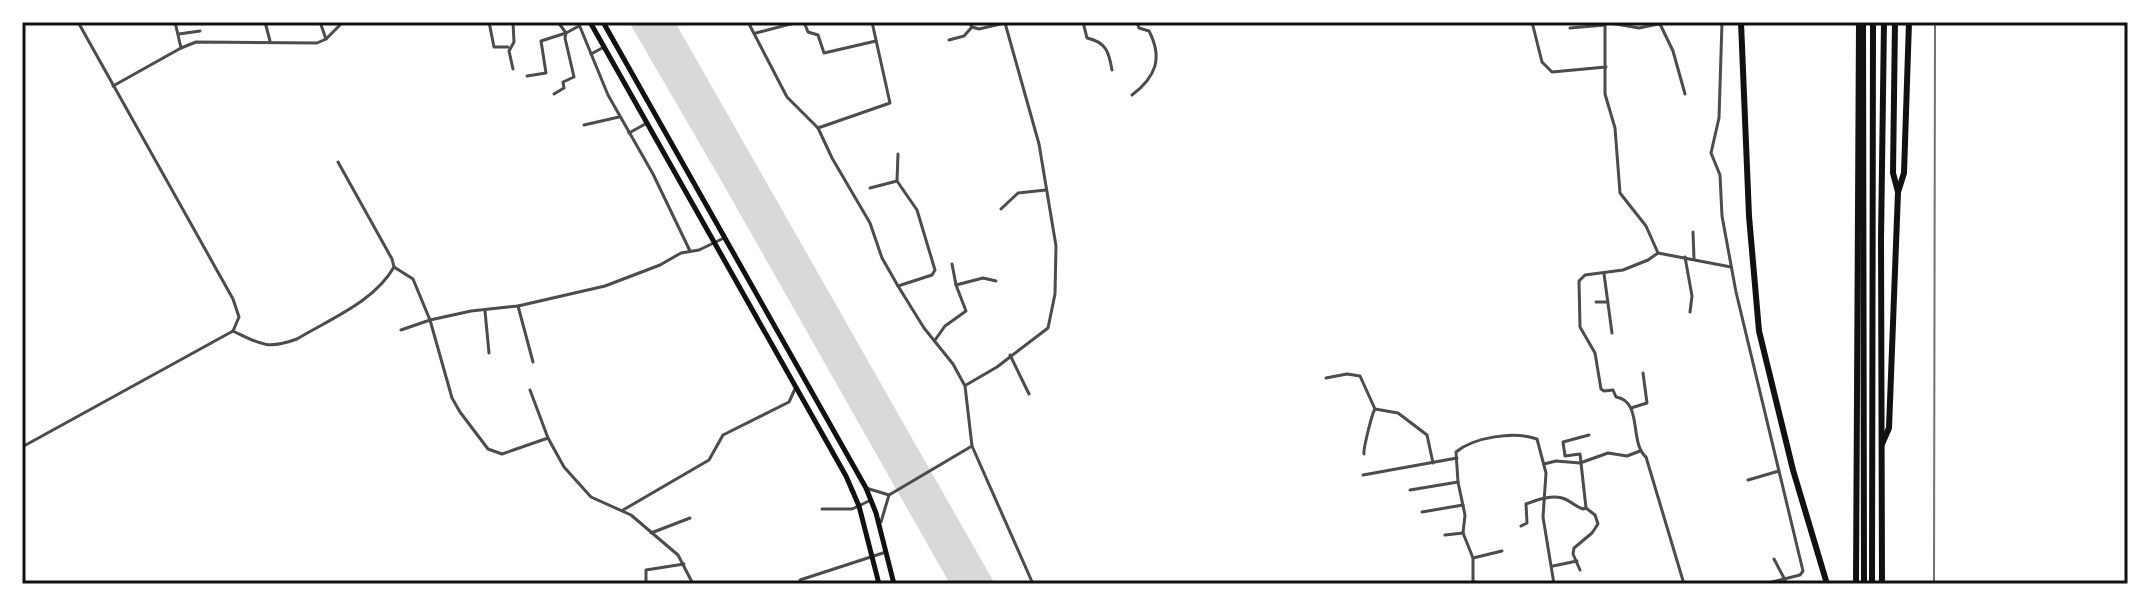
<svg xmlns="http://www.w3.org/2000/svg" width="2150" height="606" font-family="'Nunito Sans',sans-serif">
<rect width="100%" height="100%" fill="#fff"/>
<polygon fill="#d9d9d9" points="629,22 675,22 995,584 950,584 718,175"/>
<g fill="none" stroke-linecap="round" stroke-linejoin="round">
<g stroke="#d9d9d9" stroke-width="14">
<polyline points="729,161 815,309"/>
<polyline points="843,358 848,367"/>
</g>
<g stroke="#4c4c4c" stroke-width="3">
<polyline points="78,22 233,299 239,317 233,331"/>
<polyline points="175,22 181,48"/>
<polyline points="265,22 270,41"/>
<polyline points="320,22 326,39"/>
<polyline points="489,22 494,47 508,47"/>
<polyline points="578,22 608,95 653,174 690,251"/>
<polyline points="748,22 787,97 818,128 832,158 870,223 882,258 898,286 924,328 953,364 965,386 972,446 889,495 881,522"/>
<polyline points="804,22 808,32 818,35 824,53 876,41"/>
<polyline points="969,22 972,27 979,29 1009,22"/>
<path d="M1083 22 1087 38C1106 42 1109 52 1112 70"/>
<polyline points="1532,22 1542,62 1552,72 1606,67"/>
<polyline points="1605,22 1605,94 1615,128 1620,193 1646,226 1658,253"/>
<polyline points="1605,22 1639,28 1668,22"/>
<polyline points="1722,22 1719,118 1711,153 1720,175 1722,216 1736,292 1803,571 1800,575 1764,584"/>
<polyline points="1660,24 1673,51 1685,94"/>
<polyline points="1570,28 1605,25"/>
<polyline points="756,33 798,22"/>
<polyline points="179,34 200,31"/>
<polyline points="949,40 964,36 972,27"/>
<polyline points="591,54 604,47"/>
<polyline points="513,69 509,51 514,42 513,22"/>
<polyline points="527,76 546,73 541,41 566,33 558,22"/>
<polyline points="113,86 181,48 196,42 317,43 326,39 343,22"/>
<polyline points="554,94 564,88 563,82 574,77 565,38 566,33 579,26"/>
<path d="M1132 95C1156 77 1163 58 1149 31L1139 28 1137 22"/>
<polyline points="584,125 619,117"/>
<polyline points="818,128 890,103 872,22"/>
<polyline points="629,133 647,123"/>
<polyline points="898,154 897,181 917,210 935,270 932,275 898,286"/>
<polyline points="870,188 897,181"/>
<polyline points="1001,209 1018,193 1046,190"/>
<polyline points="1693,232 1694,259"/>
<polyline points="1685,257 1692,296 1690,312"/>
<polyline points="394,267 413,279 430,320 452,398 460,412 488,449 502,454 548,438 564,467 591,497 631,515 678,555 693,584"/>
<polyline points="1604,274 1612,333"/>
<polyline points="956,285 983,278 996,281"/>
<polyline points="1596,302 1607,302"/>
<polyline points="518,306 533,362"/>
<polyline points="485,311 489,353"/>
<polyline points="401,330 430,320 471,311 518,306 605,286 660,265 681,253 699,250 724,238"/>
<path d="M233 331C260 344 267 350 297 339 330 319 374 302 394 267L392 259 338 162"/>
<polyline points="935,340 945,326 966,311 956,285 952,264"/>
<polyline points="1010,355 1029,394"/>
<polyline points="1326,378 1347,374 1360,376 1375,409 1398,413 1427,435 1433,463"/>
<polyline points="966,385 997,367 1048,328 1055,294 1056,246 1039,144 1005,23"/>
<polyline points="530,390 548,438"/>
<polyline points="1631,408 1647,403 1643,373"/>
<polyline points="972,446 1033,584"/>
<polyline points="22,447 233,331"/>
<path d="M1364 454C1363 450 1372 413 1375 409"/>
<polyline points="1544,464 1556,461 1580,463 1608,453 1627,456 1640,451"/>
<polyline points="1363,475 1457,458"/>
<polyline points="1748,480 1779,471"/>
<polyline points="866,488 889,495"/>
<polyline points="1410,490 1458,482"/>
<polyline points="822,509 852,509 871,500"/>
<polyline points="623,510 709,460 723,435 789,402 795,389"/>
<polyline points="1422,512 1463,505"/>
<path d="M1521 526 1527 523 1526 504C1537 500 1553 494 1565 499 1572 502 1576 507 1583 509L1586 508 1580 454 1565 456 1563 442 1589 435"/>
<polyline points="651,533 690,518"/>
<polyline points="1445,535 1463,533"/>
<polyline points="1473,558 1502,551"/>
<polyline points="1774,559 1785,580"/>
<polyline points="1553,566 1577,561"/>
<polyline points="1580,570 1573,554 1574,548 1592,533 1598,524 1595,515 1586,508"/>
<polyline points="800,580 886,552"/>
<polyline points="1474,582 1488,584"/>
<polyline points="646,584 646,570 684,564"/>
<path d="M1473 584V558L1463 533 1465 515 1458 482 1456 452C1474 437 1514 431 1537 439L1546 473 1543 517 1554 584"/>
<path d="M1684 584 1646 457C1629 443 1643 401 1616 397L1613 390 1604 391 1601 389 1595 353 1580 327 1579 281 1585 275 1623 270 1648 260 1658 253 1731 267"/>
</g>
<g stroke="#111" stroke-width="5">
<polyline points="590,22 846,476 859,506 879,584"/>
<polyline points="603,22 866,488 876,513 894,584"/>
</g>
<g stroke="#111" stroke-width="6">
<polyline points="1741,22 1749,216 1759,331 1793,470 1827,584"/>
<polyline points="1863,22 1864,584"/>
<polyline points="1898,192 1904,173 1909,22"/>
<polyline points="1882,444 1889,428 1898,192 1893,173 1895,22"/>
<polyline points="1856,584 1859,22"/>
<polyline points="1872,584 1873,22"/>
<polyline points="1882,584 1881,239 1884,22"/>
</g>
<polyline stroke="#707070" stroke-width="2" points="1934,584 1935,22"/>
</g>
<rect width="2150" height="606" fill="none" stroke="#ffffff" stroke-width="48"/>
<rect x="24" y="24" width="2102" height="558" fill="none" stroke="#111" stroke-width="3"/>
</svg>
